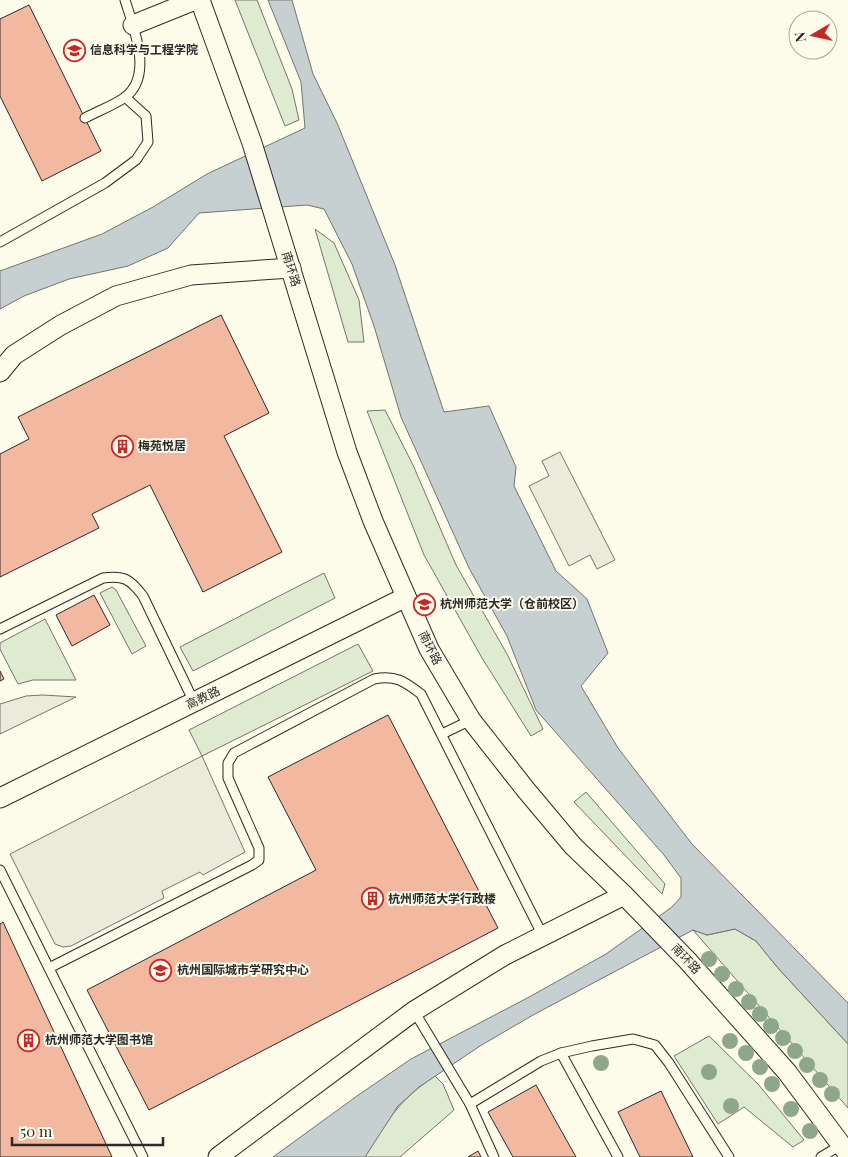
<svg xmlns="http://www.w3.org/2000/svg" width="848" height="1157" font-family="'Playfair Display','Noto Sans SC',serif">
<rect width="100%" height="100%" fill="#fdfbea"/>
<g fill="#deebd1" stroke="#74746e">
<polygon points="235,0 257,0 292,89 299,120 285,126"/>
<polygon points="315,229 334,243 359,300 364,342 348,342"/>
<polygon points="385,410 413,465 456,565 507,654 543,729 531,736 482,658 424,555 367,411"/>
<polygon points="324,573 335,598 193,671 180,647"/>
<polygon points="112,587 116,590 146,646 132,654 100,593"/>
<polygon points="45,619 76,680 33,680 18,684 0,649 0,643"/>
<polygon points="358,644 373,671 202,756 189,730"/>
<polygon points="586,792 665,884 662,894 574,802"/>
<polygon points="735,929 756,941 778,968 848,1044 848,1108 693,930 707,935"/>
<polygon points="709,1036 758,1084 804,1140 793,1147 744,1107 718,1124 674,1056"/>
<path d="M435 1076 443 1084 454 1110 400 1157H365C386 1121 400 1099 435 1076Z"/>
</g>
<g fill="#eceadb" stroke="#74746e">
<polygon points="560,452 615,560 597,569 590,555 569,566 529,486 549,476 542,461"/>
<polygon points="43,695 76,697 0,734 0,704 26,696"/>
<polygon points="202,756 245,852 203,875 200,872 162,891 164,898 71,946 63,947 55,944 10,854"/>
</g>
<polygon fill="#c7d0d0" stroke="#74746e" points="268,0 292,0 313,74 337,123 395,265 444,412 489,406 516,467 514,486 556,571 587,599 608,653 581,686 618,748 692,844 848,1003 848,1044 778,968 756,941 735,929 707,935 693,930 533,1015 480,1046 419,1087 398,1106 365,1157 273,1157 357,1096 411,1059 531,996 606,954 672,907 681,897 681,878 664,855 536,710 507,636 469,568 401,417 374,326 352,264 324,209 307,205 199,213 168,248 128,266 69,279 24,296 0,309 0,271 102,234 153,207 207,174 305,128 301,82"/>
<g fill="#f2b8a0" stroke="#2b2b2b">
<polygon points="29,5 101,151 42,181 0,96 0,19"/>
<polygon points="221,315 269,413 224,436 282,552 203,592 150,485 92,514 99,528 0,577 0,454 29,439 18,417"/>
<polygon points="94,595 110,625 72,646 56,615"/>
<polygon points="0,671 4,679 0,681"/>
<polygon points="388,715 498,928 149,1110 87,990 316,870 268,777"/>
<polygon points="3,922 112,1157 0,1157 0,924"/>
<polygon points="536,1085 553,1116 576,1157 513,1157 488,1112"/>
<polygon points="661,1091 693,1157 640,1157 618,1112"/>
<polygon points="478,1151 481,1157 468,1157"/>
</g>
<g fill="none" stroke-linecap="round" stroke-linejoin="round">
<defs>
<g id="lane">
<path d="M85 118C98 111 112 106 124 98 154 77 134 29 125 0"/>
<polyline points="0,242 105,183 136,160 148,142 146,116 125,97"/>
<path d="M0 629 103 578C124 575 130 579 143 596L194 702"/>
<polyline points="442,734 471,720"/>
<polyline points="0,870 143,1157"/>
<path d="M49 968 252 865 259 860V848L228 778V763L234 753 374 679C396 675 404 681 421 694L543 936"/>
<polyline points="414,1011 470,1104 494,1157"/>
<polyline points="561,1053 618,1157"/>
<polyline points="470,1104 541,1061 561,1053 592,1046 633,1039 655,1045 669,1063 729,1157"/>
<polyline points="821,1157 841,1145"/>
</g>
<g id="street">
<polyline points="200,0 252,143 347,452 373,521 429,649 471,720 526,790 573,846 624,895 687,960 787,1072 848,1154"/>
<polyline points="133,25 195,0"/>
<polyline points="0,372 14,355 61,325 116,296 191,275 291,268"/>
<polyline points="0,798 406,597"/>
<polyline points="218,1157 414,1011 505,955 624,895"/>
</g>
</defs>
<use href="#lane" stroke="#2b2b2b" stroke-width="11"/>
<use href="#street" stroke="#2b2b2b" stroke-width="21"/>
<use href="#lane" stroke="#fdfbea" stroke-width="9"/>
<use href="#street" stroke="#fdfbea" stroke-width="19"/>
</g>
<g fill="#8ea78a">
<circle cx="709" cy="959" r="8"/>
<circle cx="722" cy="974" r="8"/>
<circle cx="736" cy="989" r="8"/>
<circle cx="749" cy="1002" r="8"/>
<circle cx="760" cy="1014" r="8"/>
<circle cx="771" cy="1026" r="8"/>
<circle cx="783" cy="1038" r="8"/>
<circle cx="730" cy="1041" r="8"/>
<circle cx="795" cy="1051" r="8"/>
<circle cx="746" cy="1053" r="8"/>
<circle cx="601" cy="1063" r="8"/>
<circle cx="807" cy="1065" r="8"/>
<circle cx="760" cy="1067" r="8"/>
<circle cx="709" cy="1072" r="8"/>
<circle cx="820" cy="1080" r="8"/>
<circle cx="772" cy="1084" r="8"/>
<circle cx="832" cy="1094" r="8"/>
<circle cx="731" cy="1106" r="8"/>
<circle cx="791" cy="1109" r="8"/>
<circle cx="810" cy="1131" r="8"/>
</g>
<defs>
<symbol id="university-ring" viewBox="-11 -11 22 22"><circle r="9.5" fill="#fdfbea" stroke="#c62828" stroke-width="1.5"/><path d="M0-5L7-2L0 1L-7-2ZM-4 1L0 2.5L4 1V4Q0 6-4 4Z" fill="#c62828"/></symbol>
<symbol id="building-ring" viewBox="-11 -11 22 22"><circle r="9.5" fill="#fdfbea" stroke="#c62828" stroke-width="1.5"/><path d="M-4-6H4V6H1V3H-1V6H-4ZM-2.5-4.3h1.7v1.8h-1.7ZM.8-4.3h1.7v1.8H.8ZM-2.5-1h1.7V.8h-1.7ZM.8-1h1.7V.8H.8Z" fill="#c62828"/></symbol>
</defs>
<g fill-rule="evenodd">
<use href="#university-ring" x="62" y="38" width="25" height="25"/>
<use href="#building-ring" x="110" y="434" width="25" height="25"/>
<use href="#university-ring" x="412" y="592" width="25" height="25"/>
<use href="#building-ring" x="360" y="886" width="25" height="25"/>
<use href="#university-ring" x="148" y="958" width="25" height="25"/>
<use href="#building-ring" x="16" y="1028" width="25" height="25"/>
</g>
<g text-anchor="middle" stroke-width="4" stroke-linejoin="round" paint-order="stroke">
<g font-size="12" font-weight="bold" fill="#2b2b2b" stroke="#fdfbea" text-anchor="start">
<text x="90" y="54">信息科学与工程学院</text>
<text x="138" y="450">梅苑悦居</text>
<text x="440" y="608">杭州师范大学（仓前校区）</text>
<text x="388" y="903">杭州师范大学行政楼</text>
<text x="177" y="974">杭州国际城市学研究中心</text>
<text x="45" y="1044">杭州师范大学图书馆</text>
</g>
<g font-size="12" fill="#2b2b2b" stroke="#fdfbea">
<text transform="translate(291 269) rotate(73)" y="4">南环路</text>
<text transform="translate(430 648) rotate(63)" y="4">南环路</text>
<text transform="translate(203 698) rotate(-26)" y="4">高教路</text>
<text transform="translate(686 959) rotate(47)" y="4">南环路</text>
</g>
</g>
<g transform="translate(813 35) rotate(261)"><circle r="24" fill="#fdfbea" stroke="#a9a89e"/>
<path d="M0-4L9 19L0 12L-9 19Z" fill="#c62828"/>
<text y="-8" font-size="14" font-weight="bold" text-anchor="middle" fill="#2b2b2b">N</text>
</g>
<path d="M12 1137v8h151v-8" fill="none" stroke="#2b2b2b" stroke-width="2.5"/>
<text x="20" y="1137" font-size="15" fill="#2b2b2b" stroke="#fdfbea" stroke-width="4" paint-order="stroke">50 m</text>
</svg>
